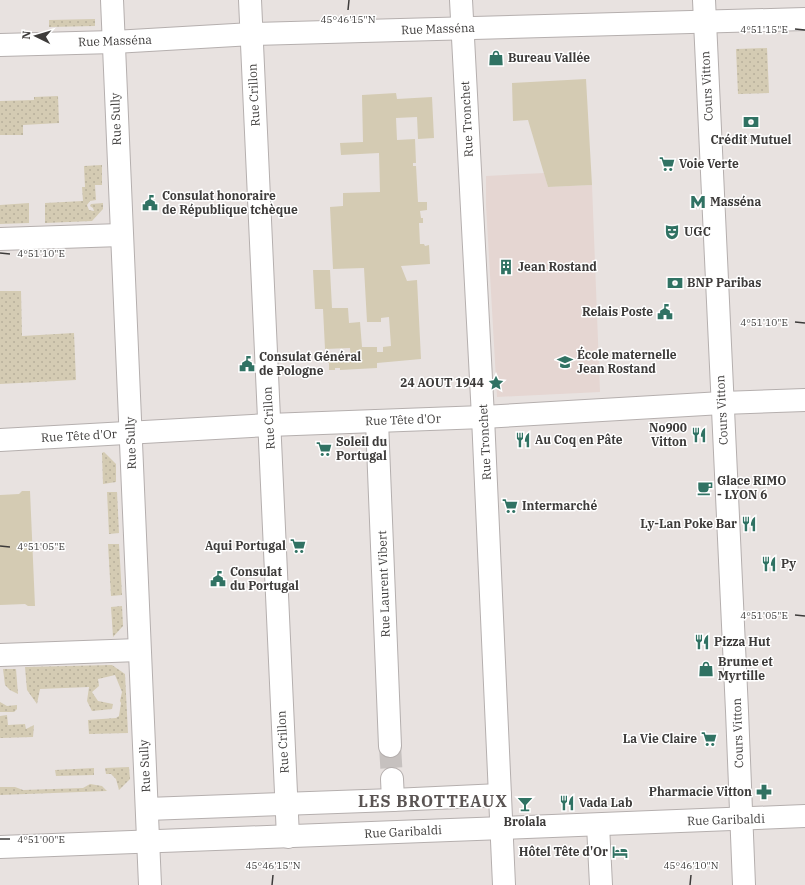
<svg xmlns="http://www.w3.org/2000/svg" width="805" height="885" font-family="'IBM Plex Serif',serif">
<defs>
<pattern id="grass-dots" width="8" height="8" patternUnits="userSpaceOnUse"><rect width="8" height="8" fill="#d4cbb3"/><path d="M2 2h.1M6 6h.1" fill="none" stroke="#b7af9b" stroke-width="1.8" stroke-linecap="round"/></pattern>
</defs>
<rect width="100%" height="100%" fill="#e8e2e0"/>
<polygon fill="#e5d6d2" points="544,173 548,187 592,185 600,392 497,397 486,205 486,176"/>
<g fill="url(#grass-dots)">
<polygon points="95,19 95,26 49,27 49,20"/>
<polygon points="767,48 769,93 738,94 736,49"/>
<polygon points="58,96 59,123 23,125 23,135 0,135 0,101 34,100 34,97"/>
<polygon points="102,165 102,185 95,185 96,200 90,201 87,205 89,210 94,211 93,208 90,206 91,204 103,203 103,209 92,221 45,223 45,203 83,201 82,187 85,187 84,166"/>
<polygon points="29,203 29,223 0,224 0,205"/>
<polygon points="0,291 21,291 22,336 74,333 76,380 0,384"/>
<polygon points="104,452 116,464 116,482 103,484 102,453"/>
<polygon points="107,492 117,492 119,533 109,534"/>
<polygon points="108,544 119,544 122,595 111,596"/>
<polygon points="122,606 123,626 113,637 111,607"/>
<polygon points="112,665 125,674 128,733 89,734 88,720 116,718 119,716 121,703 120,701 122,692 115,675 98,679 99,686 92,692 98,701 113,704 112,709 92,711 87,701 89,687 40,689 37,704 27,690 25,667"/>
<polygon points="3,669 16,669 18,694 10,690 5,685"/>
<polygon points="0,702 7,706 17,705 17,709 14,712 0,712"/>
<polygon points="7,715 8,725 25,724 26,729 34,725 33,737 0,738 0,716"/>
<polygon points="129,767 130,779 119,790 116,779 111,774 106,774 105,768"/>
<polygon points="94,768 94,775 56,776 55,770"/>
<polygon points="90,784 102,786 107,791 0,795 0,787 15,787 23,790 83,788"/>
</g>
<g fill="#d4cbb3">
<polygon points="586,79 592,185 548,187 528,120 513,121 512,83"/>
<polygon points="396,93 397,99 432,97 434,138 418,139 417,117 396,118 397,140 415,139 416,163 413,163 413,166 416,166 418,202 427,202 427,210 420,211 421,218 423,218 423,223 419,223 420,244 424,244 425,246 429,245 430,264 401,266 407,281 417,280 421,359 377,363 377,368 340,370 340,368 335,368 335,370 329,370 329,363 327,362 317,362 317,359 351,359 350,348 325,349 323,309 315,309 313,270 330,270 332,308 348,308 349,323 360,322 362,347 377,347 377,352 383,352 383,347 391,346 389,317 381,318 381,322 367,322 364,268 333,269 330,207 343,206 343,193 380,192 379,153 341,155 340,143 363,142 362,95"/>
<polygon points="22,491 30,491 35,606 28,606 25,604 0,605 0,495 19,494"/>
</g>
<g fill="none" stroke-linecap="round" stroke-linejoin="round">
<polyline stroke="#c6c1bf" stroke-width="22" stroke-dasharray="22 11" stroke-linecap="butt" points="390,746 392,779"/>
<defs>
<g id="minor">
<polyline points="112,0 150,885"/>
<polyline points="250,0 288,837"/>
<polyline points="461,0 483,417 504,885"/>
<polyline points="0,45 114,42 252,34 805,19"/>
<polyline points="0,239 121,235"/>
<polyline points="377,421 390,746"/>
<polyline points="0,440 269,425 483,417 722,403 805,400"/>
<polyline points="0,655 139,650"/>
<polyline points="392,779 393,800"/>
<polyline points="147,809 393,800 500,795"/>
<polyline points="598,825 601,885"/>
</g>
<g id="major">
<polyline points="704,0 737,711 744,885"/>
<path d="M0 847C268 837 537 827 805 816"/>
</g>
</defs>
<use href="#minor" stroke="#b5afae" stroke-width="24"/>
<use href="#major" stroke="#b5afae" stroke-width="24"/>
<use href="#minor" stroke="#fff" stroke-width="22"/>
<use href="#major" stroke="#fff" stroke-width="22"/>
</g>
<path fill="none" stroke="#3d3b3a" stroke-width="1.5" d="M348 10 349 0M795 29 805 30M0 253 10 254M795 322 805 323M0 546 10 547M795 615 805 616M0 839H10M272 885 273 875M690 885 691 875"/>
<defs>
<symbol id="shop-bare" viewBox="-9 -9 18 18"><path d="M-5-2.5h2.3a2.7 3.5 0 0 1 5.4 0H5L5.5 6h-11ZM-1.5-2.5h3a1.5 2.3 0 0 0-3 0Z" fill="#307263" stroke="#fff" stroke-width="2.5" paint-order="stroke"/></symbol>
<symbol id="bank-bare" viewBox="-9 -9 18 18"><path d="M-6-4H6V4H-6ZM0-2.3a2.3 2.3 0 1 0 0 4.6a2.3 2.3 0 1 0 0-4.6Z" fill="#307263" stroke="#fff" stroke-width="2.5" paint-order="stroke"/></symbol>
<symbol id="supermarket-bare" viewBox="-9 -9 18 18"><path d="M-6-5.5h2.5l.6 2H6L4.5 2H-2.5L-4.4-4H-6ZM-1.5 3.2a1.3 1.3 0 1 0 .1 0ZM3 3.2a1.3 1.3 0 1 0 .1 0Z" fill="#307263" stroke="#fff" stroke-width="2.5" paint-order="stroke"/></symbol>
<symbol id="metro-bare" viewBox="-9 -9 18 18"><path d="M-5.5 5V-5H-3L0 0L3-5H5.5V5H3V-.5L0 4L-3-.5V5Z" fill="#307263" stroke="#fff" stroke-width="2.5" paint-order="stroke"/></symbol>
<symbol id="civic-bare" viewBox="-9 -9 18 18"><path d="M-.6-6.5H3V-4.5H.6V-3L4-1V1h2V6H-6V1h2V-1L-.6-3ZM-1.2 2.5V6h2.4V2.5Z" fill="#307263" stroke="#fff" stroke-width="2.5" paint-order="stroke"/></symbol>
<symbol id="theatre-bare" viewBox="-9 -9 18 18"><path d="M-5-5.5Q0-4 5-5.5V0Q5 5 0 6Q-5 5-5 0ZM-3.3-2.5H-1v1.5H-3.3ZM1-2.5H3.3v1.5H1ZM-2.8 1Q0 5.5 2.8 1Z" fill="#307263" stroke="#fff" stroke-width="2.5" paint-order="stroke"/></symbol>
<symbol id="building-bare" viewBox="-9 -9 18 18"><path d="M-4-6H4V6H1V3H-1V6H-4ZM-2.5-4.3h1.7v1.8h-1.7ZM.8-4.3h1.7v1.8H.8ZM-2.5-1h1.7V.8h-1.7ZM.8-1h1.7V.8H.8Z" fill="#307263" stroke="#fff" stroke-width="2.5" paint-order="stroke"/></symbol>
<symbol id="school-bare" viewBox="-9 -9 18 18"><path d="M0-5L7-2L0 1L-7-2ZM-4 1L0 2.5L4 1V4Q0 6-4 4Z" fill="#307263" stroke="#fff" stroke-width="2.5" paint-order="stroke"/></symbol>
<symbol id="sight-bare" viewBox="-9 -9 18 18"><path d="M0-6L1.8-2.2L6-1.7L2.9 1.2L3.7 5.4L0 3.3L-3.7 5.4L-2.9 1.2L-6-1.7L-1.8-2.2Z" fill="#307263" stroke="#fff" stroke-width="2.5" paint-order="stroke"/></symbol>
<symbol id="restaurant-bare" viewBox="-9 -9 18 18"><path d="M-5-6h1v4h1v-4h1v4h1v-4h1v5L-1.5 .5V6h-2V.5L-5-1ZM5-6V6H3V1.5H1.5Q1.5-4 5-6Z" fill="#307263" stroke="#fff" stroke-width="2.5" paint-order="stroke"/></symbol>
<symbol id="cafe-bare" viewBox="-9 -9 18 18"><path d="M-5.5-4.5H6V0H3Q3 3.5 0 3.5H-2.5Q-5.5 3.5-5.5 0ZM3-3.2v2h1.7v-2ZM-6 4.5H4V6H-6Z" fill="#307263" stroke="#fff" stroke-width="2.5" paint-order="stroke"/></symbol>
<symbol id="pharmacy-bare" viewBox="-9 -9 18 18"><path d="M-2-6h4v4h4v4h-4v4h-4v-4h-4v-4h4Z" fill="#307263" stroke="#fff" stroke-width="2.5" paint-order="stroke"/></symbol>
<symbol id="bar-bare" viewBox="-9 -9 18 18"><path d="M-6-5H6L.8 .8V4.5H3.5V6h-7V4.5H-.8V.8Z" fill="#307263" stroke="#fff" stroke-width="2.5" paint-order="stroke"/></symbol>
<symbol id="hotel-bare" viewBox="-9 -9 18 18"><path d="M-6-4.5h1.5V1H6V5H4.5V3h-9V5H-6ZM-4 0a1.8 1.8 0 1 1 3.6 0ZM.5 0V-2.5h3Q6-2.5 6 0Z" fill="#307263" stroke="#fff" stroke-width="2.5" paint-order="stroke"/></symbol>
</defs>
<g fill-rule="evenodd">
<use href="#shop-bare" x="485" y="47" width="22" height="22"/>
<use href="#bank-bare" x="740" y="111" width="22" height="22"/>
<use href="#supermarket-bare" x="656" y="153" width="22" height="22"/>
<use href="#metro-bare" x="687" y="191" width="22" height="22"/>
<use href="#civic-bare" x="139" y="192" width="22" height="22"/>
<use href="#theatre-bare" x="661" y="221" width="22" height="22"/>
<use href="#building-bare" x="495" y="256" width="22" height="22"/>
<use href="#bank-bare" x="664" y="272" width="22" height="22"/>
<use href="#civic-bare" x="654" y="301" width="22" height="22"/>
<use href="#school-bare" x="554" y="351" width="22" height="22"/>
<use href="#civic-bare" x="236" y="353" width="22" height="22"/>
<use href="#sight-bare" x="485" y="372" width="22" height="22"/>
<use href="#restaurant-bare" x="688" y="424" width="22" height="22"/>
<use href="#restaurant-bare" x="512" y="429" width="22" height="22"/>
<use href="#supermarket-bare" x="313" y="438" width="22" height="22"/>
<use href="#cafe-bare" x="694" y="477" width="22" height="22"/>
<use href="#supermarket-bare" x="499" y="495" width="22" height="22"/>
<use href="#restaurant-bare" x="738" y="513" width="22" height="22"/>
<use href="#supermarket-bare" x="287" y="535" width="22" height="22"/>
<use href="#restaurant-bare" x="758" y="553" width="22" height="22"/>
<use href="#civic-bare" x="207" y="568" width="22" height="22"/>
<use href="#restaurant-bare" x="691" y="631" width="22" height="22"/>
<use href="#shop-bare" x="695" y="658" width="22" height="22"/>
<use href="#supermarket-bare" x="698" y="728" width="22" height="22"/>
<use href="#pharmacy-bare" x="753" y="781" width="22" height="22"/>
<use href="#restaurant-bare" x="556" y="792" width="22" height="22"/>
<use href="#bar-bare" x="514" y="793" width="22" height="22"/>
<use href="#hotel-bare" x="609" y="841" width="22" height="22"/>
</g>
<g text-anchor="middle" stroke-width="3" stroke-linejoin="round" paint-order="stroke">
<g font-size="12" fill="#3d3b3a" stroke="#fff">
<text transform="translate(438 29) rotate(-2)" y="4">Rue Masséna</text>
<text transform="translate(115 41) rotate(-2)" y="4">Rue Masséna</text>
<text transform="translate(707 86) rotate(-93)" y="4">Cours Vitton</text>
<text transform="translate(254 95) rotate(-93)" y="4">Rue Crillon</text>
<text transform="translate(116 119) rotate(-92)" y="4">Rue Sully</text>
<text transform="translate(467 119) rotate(-93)" y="4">Rue Tronchet</text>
<text transform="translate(722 410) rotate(-93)" y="4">Cours Vitton</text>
<text transform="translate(269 418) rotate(-93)" y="4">Rue Crillon</text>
<text transform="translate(403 420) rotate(-2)" y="4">Rue Tête d'Or</text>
<text transform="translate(79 436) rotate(-3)" y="4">Rue Tête d'Or</text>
<text transform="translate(485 442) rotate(-93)" y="4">Rue Tronchet</text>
<text transform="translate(131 443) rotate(-92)" y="4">Rue Sully</text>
<text transform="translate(384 584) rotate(-92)" y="4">Rue Laurent Vibert</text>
<text transform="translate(738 733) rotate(-92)" y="4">Cours Vitton</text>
<text transform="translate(283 742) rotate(-93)" y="4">Rue Crillon</text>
<text transform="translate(145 766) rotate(-93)" y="4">Rue Sully</text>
<text transform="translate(726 820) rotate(-2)" y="4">Rue Garibaldi</text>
<text transform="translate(403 832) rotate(-3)" y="4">Rue Garibaldi</text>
</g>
<g font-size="12" font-weight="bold" fill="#3d3b3a" stroke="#fff" text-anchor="start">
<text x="508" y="62">Bureau Vallée</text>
<text x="751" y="144" text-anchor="middle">Crédit Mutuel</text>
<text x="679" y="168">Voie Verte</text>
<text x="162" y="200">Consulat honoraire<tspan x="162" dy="14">de République tchèque</tspan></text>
<text x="710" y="206">Masséna</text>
<text x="684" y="236">UGC</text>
<text x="518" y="271">Jean Rostand</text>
<text x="687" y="287">BNP Paribas</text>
<text x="653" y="316" text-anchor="end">Relais Poste</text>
<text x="577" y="359">École maternelle<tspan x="577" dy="14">Jean Rostand</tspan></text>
<text x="259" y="361">Consulat Général<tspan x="259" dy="14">de Pologne</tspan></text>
<text x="484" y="387" text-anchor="end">24 AOUT 1944</text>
<text x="687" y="432" text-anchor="end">No900<tspan x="687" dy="14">Vitton</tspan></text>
<text x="535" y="444">Au Coq en Pâte</text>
<text x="336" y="446">Soleil du<tspan x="336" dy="14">Portugal</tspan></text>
<text x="717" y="485">Glace RIMO<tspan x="717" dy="14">- LYON 6</tspan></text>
<text x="522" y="510">Intermarché</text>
<text x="737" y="528" text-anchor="end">Ly-Lan Poke Bar</text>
<text x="286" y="550" text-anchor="end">Aqui Portugal</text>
<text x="781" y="568">Py</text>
<text x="230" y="576">Consulat<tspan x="230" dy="14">du Portugal</tspan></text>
<text x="714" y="646">Pizza Hut</text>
<text x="718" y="666">Brume et<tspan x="718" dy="14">Myrtille</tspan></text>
<text x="697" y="743" text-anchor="end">La Vie Claire</text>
<text x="752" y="796" text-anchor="end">Pharmacie Vitton</text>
<text x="579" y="807">Vada Lab</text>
<text x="525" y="826" text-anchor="middle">Brolala</text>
<text x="608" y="856" text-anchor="end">Hôtel Tête d'Or</text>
</g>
<g font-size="16" font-weight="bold" letter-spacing="1" fill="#5a5453" stroke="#fff">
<text x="433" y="807">LES BROTTEAUX</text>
</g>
</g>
<g font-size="10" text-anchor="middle" fill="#3d3b3a" stroke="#fff" stroke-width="3" stroke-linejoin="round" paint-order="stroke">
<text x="348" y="23">45°46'15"N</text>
<text x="764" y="33">4°51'15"E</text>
<text x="41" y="257">4°51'10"E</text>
<text x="764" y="326">4°51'10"E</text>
<text x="41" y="550">4°51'05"E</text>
<text x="764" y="619">4°51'05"E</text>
<text x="41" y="843">4°51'00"E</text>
<text x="273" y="869">45°46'15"N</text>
<text x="691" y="869">45°46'10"N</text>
</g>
<g transform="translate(36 36) rotate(275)" stroke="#ffffff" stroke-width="3" paint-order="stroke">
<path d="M0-3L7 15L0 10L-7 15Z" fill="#3d3b3a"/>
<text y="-6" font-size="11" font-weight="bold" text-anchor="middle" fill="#3d3b3a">N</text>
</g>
</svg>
